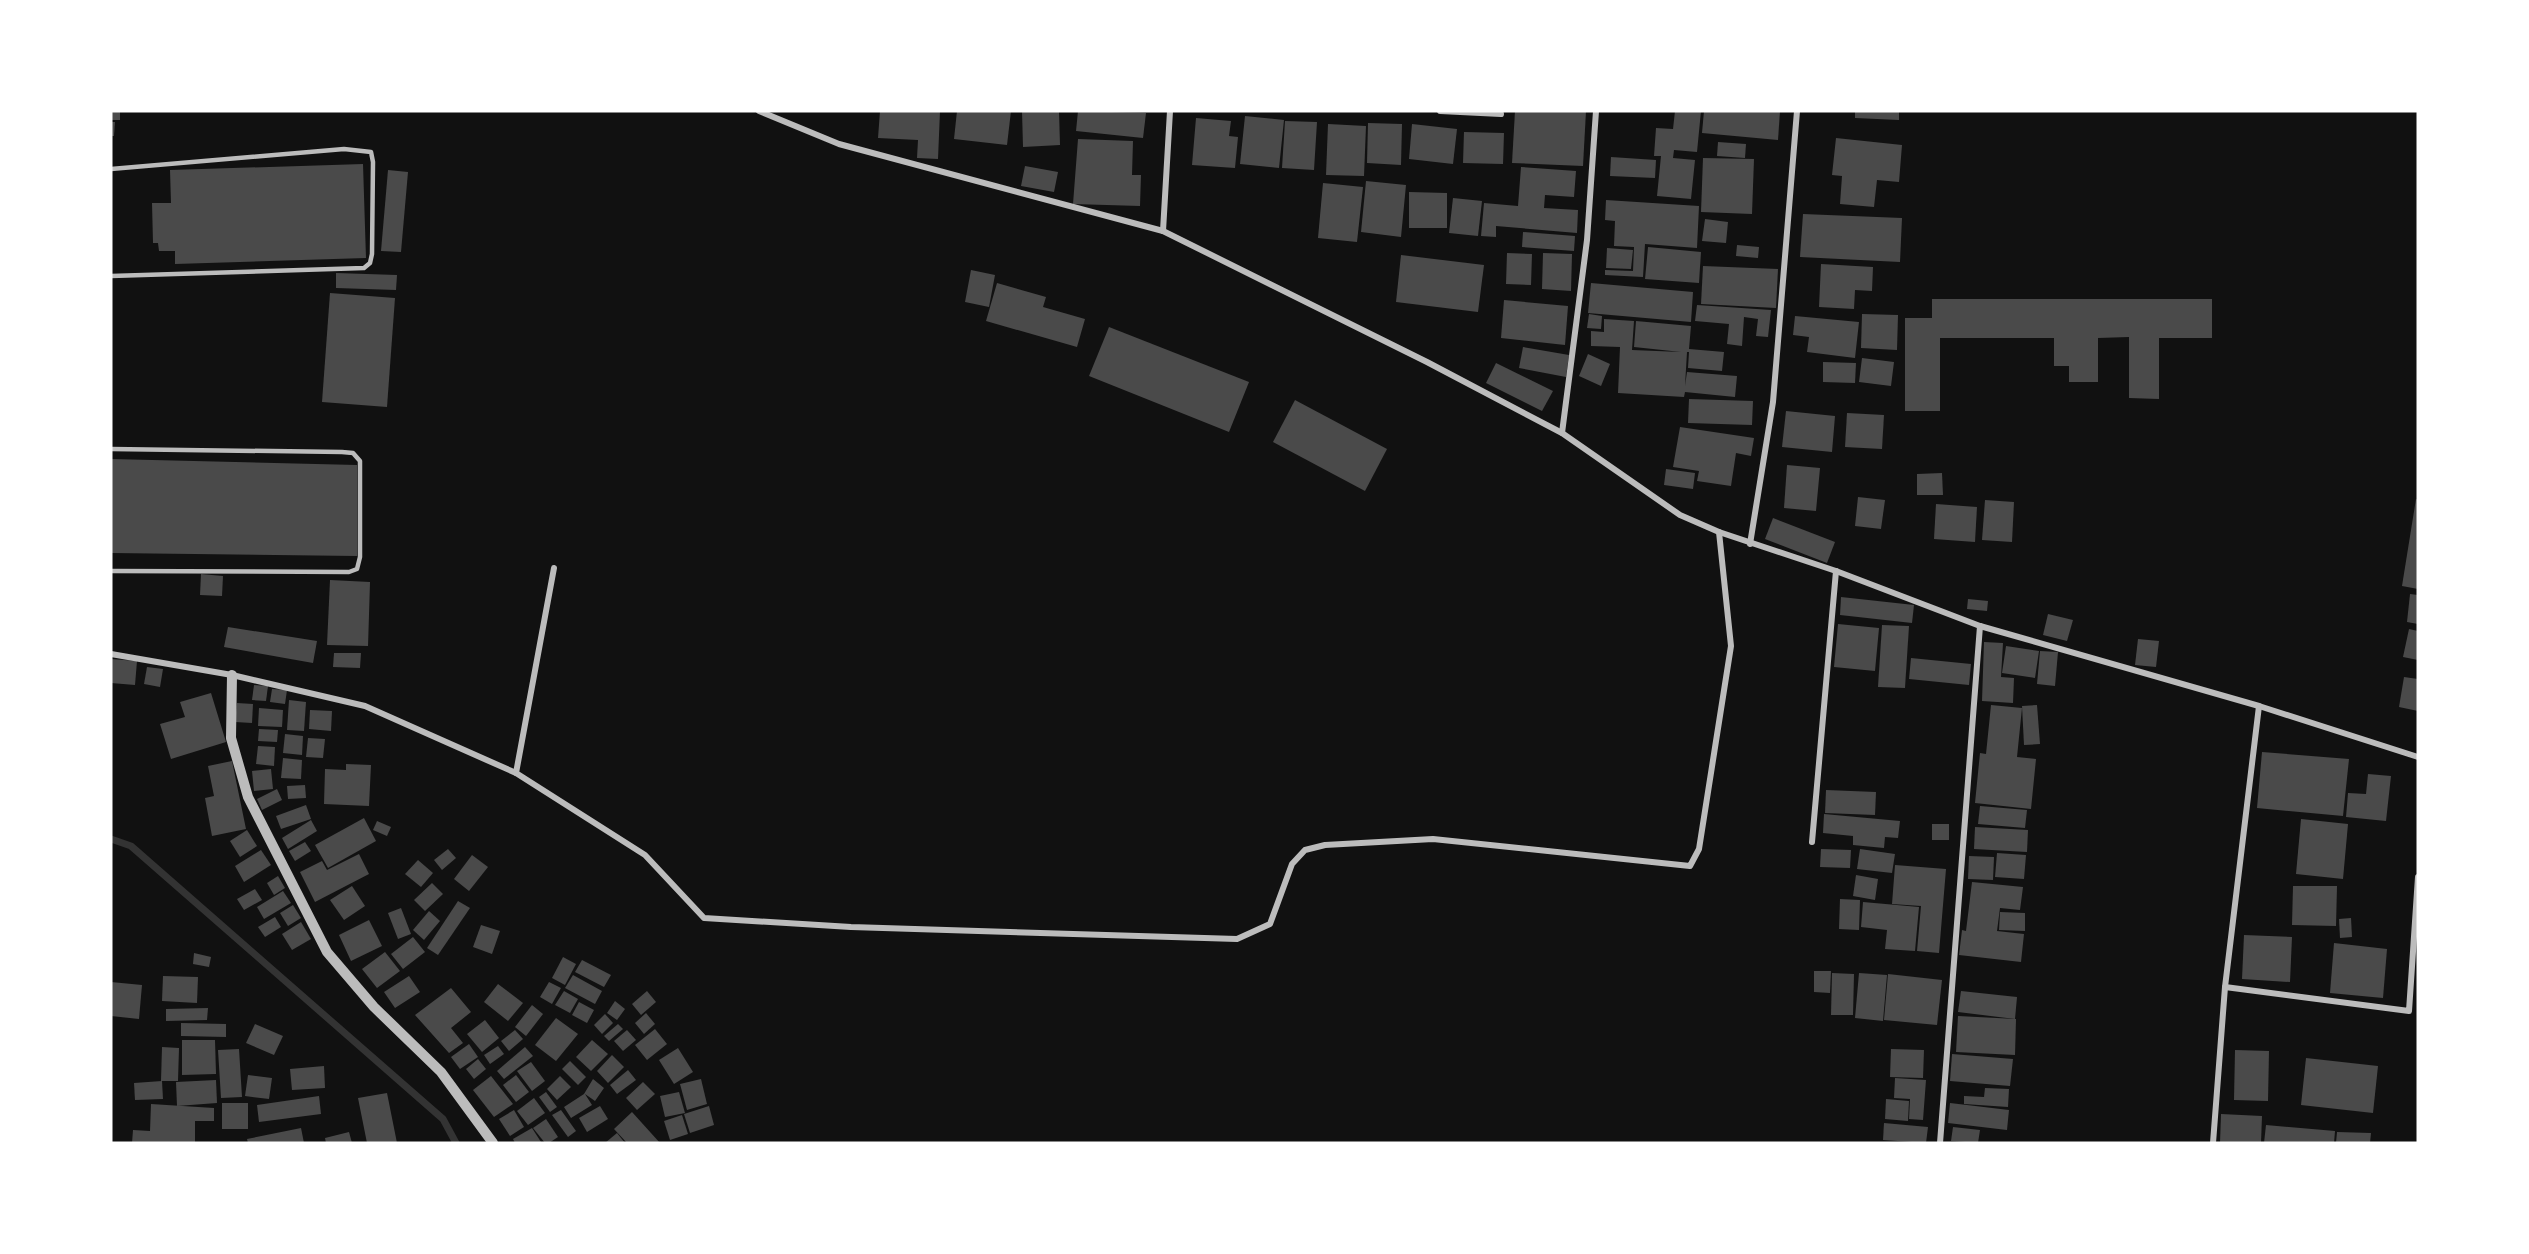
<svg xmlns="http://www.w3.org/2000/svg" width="2529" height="1254" font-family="'Work Sans',sans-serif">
<rect width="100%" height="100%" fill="#111"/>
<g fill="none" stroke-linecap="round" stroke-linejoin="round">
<polyline stroke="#333" stroke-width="7" points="111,839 131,846 443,1119 456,1143"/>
</g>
<g fill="#4a4a4a">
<rect x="111" y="111" width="9" height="9"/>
<polygon points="880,111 940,111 938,159 917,158 918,140 878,138"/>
<polygon points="957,111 1011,111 1007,145 954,139"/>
<polygon points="1022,111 1059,111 1060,145 1023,147"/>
<polygon points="1078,111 1146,113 1143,138 1076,131"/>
<polygon points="1515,111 1586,111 1583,166 1512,163"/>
<polygon points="1675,111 1701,111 1697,152 1674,150 1673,158 1695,160 1691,199 1657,196 1661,156 1654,156 1656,128 1673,129"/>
<polygon points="1704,111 1780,111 1778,140 1702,133"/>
<polygon points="1855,111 1899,111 1899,120 1855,118"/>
<polygon points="1245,116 1284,120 1279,168 1240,164"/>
<polygon points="1196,118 1231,121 1229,136 1238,137 1235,168 1192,165"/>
<polygon points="1285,121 1317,122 1314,170 1282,168"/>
<polygon points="111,122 115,122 114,136 111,136"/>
<polygon points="1368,123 1402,124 1401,165 1367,163"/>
<polygon points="1328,124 1366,126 1364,176 1326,175"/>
<polygon points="1412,124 1457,129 1453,164 1409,159"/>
<polygon points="1464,132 1504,133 1503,164 1463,163"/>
<polygon points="1836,138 1902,145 1899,182 1877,180 1874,207 1840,204 1842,176 1832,175"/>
<polygon points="1078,139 1133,141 1132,175 1141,175 1140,206 1073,204"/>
<polygon points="1718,142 1746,144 1745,158 1717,156"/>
<polygon points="1611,157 1656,160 1655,178 1610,176"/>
<polygon points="1703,158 1754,159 1752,214 1701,212"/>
<polygon points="363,164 366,258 175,264 175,251 159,251 158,243 153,243 152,203 171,203 170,170"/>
<polygon points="1025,166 1058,172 1054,192 1021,186"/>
<polygon points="1521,167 1576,171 1574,197 1545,195 1544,208 1578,210 1577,233 1496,226 1496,237 1481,236 1484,203 1518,206"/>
<polygon points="388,170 408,172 401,252 381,251"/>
<polygon points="1366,181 1406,185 1401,237 1361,232"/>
<polygon points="1323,183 1363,187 1357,242 1318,238"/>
<polygon points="1409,192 1447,193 1447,228 1409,228"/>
<polygon points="1453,198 1482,201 1478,236 1449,233"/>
<polygon points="1606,200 1699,206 1697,248 1645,244 1643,277 1605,275 1605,270 1633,271 1634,247 1614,246 1615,221 1605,220"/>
<polygon points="1803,214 1902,218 1900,262 1800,257"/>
<polygon points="1705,219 1728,222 1726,243 1702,241"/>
<polygon points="1523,232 1575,236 1574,251 1522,247"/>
<polygon points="1737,245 1759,247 1758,258 1736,256"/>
<polygon points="1648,247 1701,252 1699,283 1645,279"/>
<polygon points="1607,248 1633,250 1631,269 1606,268"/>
<polygon points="1507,253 1532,254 1531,285 1506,284"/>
<polygon points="1543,253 1572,254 1571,291 1542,289"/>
<polygon points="1401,255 1484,265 1478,312 1396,302"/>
<polygon points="1821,264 1873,267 1872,291 1855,290 1854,309 1819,307"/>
<polygon points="1703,266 1778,269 1776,308 1701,304"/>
<polygon points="971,270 995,275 989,307 965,302"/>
<polygon points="336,273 397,275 396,290 336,288"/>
<polygon points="997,283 1046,297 1043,307 1085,319 1077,347 986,321"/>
<polygon points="1591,283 1693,292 1691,322 1588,313"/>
<polygon points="330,293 395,298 387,407 322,402"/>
<polygon points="1932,299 2212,299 2212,338 2159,338 2159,399 2129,398 2129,337 2098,338 2098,382 2069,382 2069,366 2054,366 2054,338 1940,338 1940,411 1905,411 1905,318 1932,318"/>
<polygon points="1504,300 1568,306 1565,345 1501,338"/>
<polygon points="1697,305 1771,310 1768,337 1756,336 1758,319 1744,317 1742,346 1727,344 1729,324 1695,321"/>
<polygon points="1589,314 1602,316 1601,329 1587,328"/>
<polygon points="1862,314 1898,315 1897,350 1861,348"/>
<polygon points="1795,316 1859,322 1855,358 1807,352 1809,337 1793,335"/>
<polygon points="1604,319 1634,321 1632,350 1681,352 1634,347 1636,321 1691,326 1689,349 1724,352 1722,371 1688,368 1689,352 1687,352 1685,386 1687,372 1737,376 1735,397 1685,392 1684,397 1618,393 1620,347 1591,346 1591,331 1604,332"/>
<polygon points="1109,327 1249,382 1229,432 1089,376"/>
<polygon points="1523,347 1569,355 1566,377 1519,368"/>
<polygon points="1588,354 1610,364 1601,386 1579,376"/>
<polygon points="1862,358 1894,362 1891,386 1859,382"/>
<polygon points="1823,362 1856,363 1855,383 1823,382"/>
<polygon points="1496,363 1553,391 1542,411 1486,383"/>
<polygon points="1689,399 1753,401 1752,425 1688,423"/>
<polygon points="1295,400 1387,449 1365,491 1273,442"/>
<polygon points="1786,411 1835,416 1832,452 1782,447"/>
<polygon points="1847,413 1884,415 1882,449 1845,447"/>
<polygon points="1680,427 1754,438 1751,456 1736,453 1731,486 1697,481 1699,471 1673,467"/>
<polygon points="111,459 357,465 357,556 111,553"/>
<polygon points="1787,465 1820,468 1816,511 1784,508"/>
<polygon points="1666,469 1695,473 1693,489 1664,485"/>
<polygon points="1942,473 1943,495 1917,495 1917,474"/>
<polygon points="1858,497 1885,500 1881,529 1855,526"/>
<polygon points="2416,499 2418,500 2418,589 2402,586"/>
<polygon points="1985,500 2014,502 2012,542 1982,540"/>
<polygon points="1936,504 1977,507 1975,542 1934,539"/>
<polygon points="1773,518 1835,542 1827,563 1765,539"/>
<polygon points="201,574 223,576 222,596 200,595"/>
<polygon points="330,580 370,582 368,646 327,645"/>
<polygon points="2410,594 2418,595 2418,624 2407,622"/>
<polygon points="1841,597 1914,605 1912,623 1840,615"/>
<polygon points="1968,599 1988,601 1987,611 1967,609"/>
<polygon points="2048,614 2073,620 2067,641 2043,635"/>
<polygon points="1838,624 1879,628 1875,671 1834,667"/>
<polygon points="1882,625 1909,626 1905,688 1878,687"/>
<polygon points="228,627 317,641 313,663 224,647"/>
<polygon points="2409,629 2418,631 2418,660 2403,657"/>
<polygon points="2138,639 2159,641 2156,667 2135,665"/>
<polygon points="1984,642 2003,643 2001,677 2014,678 2013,703 1982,701"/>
<polygon points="2006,646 2039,651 2035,678 2002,673"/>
<polygon points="2040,651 2058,652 2055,686 2037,684"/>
<polygon points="334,653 361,653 360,668 333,667"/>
<polygon points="1911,658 1971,664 1969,685 1909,679"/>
<polygon points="111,659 137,661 135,685 111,683"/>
<polygon points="147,667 163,669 160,687 144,684"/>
<polygon points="2404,677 2418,679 2418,711 2399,707"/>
<polygon points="254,685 268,686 266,701 252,700"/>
<polygon points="272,689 287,690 285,704 270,702"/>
<polygon points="211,693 226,742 171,759 160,724 185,717 180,702"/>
<polygon points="289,700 306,702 304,731 287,730"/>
<polygon points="237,703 253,704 252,723 235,722"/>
<polygon points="1991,705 2022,708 2017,757 2036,759 2031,809 1975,803 1980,753 1986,754"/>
<polygon points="2037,705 2040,744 2024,745 2022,706"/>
<polygon points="259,708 283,710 282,727 258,726"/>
<polygon points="310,710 332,711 331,731 309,729"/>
<polygon points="259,729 278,730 277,742 258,741"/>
<polygon points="285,734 303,736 302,755 283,753"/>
<polygon points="308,738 325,739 323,758 306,757"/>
<polygon points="258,746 275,747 274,766 256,764"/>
<polygon points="2262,752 2349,759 2343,816 2257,808"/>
<polygon points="283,758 302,760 301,779 281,778"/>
<polygon points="232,761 246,829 212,836 205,798 214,796 208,766"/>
<polygon points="346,764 371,765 369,806 324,804 325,769 346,770"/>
<polygon points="271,769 273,789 254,791 252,771"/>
<polygon points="2368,774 2391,776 2386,821 2346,817 2348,793 2366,794"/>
<polygon points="305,785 306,798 288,799 287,786"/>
<polygon points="277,789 282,800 262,810 257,799"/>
<polygon points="1826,790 1876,792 1875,815 1825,813"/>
<polygon points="306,805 311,819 281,829 276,816"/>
<polygon points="1980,806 2027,810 2025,828 1978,824"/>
<polygon points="1824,814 1900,821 1898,838 1885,837 1884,848 1853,845 1853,836 1823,833"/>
<polygon points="364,818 376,841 328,868 315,845"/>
<polygon points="2301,819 2348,824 2343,879 2296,874"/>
<polygon points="311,820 317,831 288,849 282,838"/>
<polygon points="377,821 391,827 387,836 373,830"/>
<rect x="1932" y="824" width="17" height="16"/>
<polygon points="1975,827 2028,830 2027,852 1974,849"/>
<polygon points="247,830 257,846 240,857 230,841"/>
<polygon points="305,842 311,851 295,861 289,851"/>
<polygon points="448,849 456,858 442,870 434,860"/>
<polygon points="1821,849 1851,850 1850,868 1820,867"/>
<polygon points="1860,849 1895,854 1892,873 1857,869"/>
<polygon points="261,850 271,865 244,882 235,866"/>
<polygon points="1997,853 2026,855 2024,879 1995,877"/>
<polygon points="359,854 369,874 315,902 300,872 322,861 327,870"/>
<polygon points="472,855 488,867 469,891 454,879"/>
<polygon points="1969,856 1994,857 1993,880 1968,879"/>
<polygon points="418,860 433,873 421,887 405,874"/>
<polygon points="1895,865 1946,869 1939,953 1917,951 1921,906 1892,904"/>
<polygon points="1856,875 1878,879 1875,900 1853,896"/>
<polygon points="278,876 285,888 274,895 267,883"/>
<polygon points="1972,882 2023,887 2020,910 2000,908 1997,931 2024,934 2021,962 1959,955 1962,930 1966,931"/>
<polygon points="432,883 443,894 425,911 414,900"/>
<polygon points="352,886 365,906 344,920 330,900"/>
<polygon points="2293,886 2337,886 2336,926 2292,925"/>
<polygon points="255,889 262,900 244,910 237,899"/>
<polygon points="283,891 291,903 264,919 257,907"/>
<polygon points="1840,899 1860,900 1859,930 1839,929"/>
<polygon points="458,901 470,908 438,955 427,948"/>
<polygon points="1863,902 1919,907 1915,951 1885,949 1887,930 1861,927"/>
<polygon points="293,905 301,918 288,926 280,913"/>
<polygon points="401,908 411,934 398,939 388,913"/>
<polygon points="429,911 440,921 424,940 413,930"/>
<polygon points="2000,912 2025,913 2025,931 1999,930"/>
<polygon points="275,917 281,927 265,937 258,927"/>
<polygon points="2351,918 2352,937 2340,938 2339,919"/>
<polygon points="369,920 382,946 351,961 339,935"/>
<polygon points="301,922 311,939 292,950 282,934"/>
<polygon points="481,925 500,931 492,954 473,947"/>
<polygon points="2244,935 2292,937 2290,982 2242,979"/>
<polygon points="413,937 425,952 403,969 391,954"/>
<polygon points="2334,943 2387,949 2383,998 2330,993"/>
<polygon points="385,952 400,971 377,988 362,969"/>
<polygon points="194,953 211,957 209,967 193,964"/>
<polygon points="563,957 576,964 565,985 552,978"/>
<polygon points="582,960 611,975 604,987 575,972"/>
<polygon points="1814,971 1831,971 1830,993 1814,992"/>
<polygon points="1832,973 1854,974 1853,1015 1831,1015"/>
<polygon points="1859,973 1887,975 1883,1021 1855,1018"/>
<polygon points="1888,974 1942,980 1937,1025 1884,1020"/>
<polygon points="573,975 602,991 595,1004 565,988"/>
<polygon points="163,976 198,977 197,1003 162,1001"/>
<polygon points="409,976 420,992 395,1008 384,992"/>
<polygon points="111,982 142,985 139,1019 111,1016"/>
<polygon points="549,982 561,988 552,1004 540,997"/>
<polygon points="498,984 523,1003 508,1021 484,1002"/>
<polygon points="451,988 471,1012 451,1028 463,1043 449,1053 415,1015"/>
<polygon points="564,991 578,999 570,1013 555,1005"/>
<polygon points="647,991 656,1002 641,1015 632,1004"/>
<polygon points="1961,991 2017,997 2015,1019 1958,1012"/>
<polygon points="615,1001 625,1009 617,1020 607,1013"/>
<polygon points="579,1002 594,1010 587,1023 572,1015"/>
<polygon points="532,1005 543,1014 526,1036 515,1027"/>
<polygon points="208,1008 207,1020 166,1021 166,1009"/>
<polygon points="646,1013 655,1024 644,1034 635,1023"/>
<polygon points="605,1014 613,1023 602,1034 594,1025"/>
<polygon points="1958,1016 2016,1019 2015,1055 1956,1052"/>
<polygon points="556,1018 578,1034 556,1061 535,1045"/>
<polygon points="485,1020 499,1038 482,1052 467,1034"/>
<polygon points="181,1023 226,1024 226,1037 181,1036"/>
<polygon points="255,1024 283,1036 274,1055 246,1043"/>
<polygon points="618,1024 623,1029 609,1041 604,1036"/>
<polygon points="655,1029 667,1044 647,1060 635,1045"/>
<polygon points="515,1030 523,1039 509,1051 501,1041"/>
<polygon points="627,1030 636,1040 623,1051 614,1041"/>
<polygon points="182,1040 215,1040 216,1074 182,1075"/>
<polygon points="592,1040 608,1054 591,1071 576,1057"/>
<polygon points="469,1044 478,1057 460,1069 451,1057"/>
<polygon points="498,1046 504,1054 490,1064 484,1055"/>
<polygon points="162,1047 179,1048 178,1081 161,1081"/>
<polygon points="525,1047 533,1056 504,1079 497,1071"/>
<polygon points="678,1048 693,1072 674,1084 659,1060"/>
<polygon points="239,1049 242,1097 221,1098 218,1050"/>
<polygon points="1891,1049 1924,1050 1923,1078 1890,1077"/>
<polygon points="2235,1050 2269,1051 2268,1101 2234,1100"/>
<polygon points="1952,1054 2013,1059 2010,1086 1950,1081"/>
<polygon points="612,1055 624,1067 608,1083 597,1071"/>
<polygon points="2306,1058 2378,1066 2373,1113 2301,1105"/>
<polygon points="478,1059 486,1069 474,1079 466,1069"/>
<polygon points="570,1061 586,1077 578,1085 562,1069"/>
<polygon points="531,1062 545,1081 532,1091 517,1071"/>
<polygon points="324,1066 325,1088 292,1090 290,1069"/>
<polygon points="628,1070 636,1080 617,1094 610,1085"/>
<polygon points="248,1075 272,1078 269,1099 245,1096"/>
<polygon points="516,1075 529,1092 516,1102 503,1085"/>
<polygon points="491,1076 513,1104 494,1117 473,1090"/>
<polygon points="560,1076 571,1087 557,1100 547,1089"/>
<polygon points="1895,1078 1926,1080 1923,1120 1909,1119 1910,1099 1894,1098"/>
<polygon points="593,1079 604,1088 595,1101 585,1094 592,1105 571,1118 564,1107 584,1094"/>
<polygon points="701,1079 707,1104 687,1110 680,1084"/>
<polygon points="216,1080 217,1103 177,1106 176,1082"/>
<polygon points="162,1081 163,1099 135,1100 134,1083"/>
<polygon points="643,1082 655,1094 637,1110 626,1098"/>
<polygon points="1985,1088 2009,1089 2008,1107 1964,1104 1964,1096 1984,1097"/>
<polygon points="546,1092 557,1107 550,1112 539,1097"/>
<polygon points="679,1092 685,1113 665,1117 660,1096"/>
<polygon points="387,1093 397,1143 367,1143 358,1098"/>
<polygon points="319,1096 321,1114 259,1122 257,1105"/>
<polygon points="534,1098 545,1113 528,1125 517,1111"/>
<polygon points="1886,1099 1909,1101 1908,1121 1885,1119"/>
<rect x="222" y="1103" width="26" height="26"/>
<polygon points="1950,1103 2009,1110 2007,1130 1948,1123"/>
<polygon points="151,1104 214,1108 214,1121 195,1121 195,1143 132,1143 133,1130 150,1131"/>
<polygon points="600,1106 608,1119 587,1132 579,1118"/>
<polygon points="709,1106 714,1125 690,1133 684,1114"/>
<polygon points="514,1110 524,1127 510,1136 499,1119"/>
<polygon points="561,1110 576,1131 568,1137 552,1115"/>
<polygon points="632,1112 660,1143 627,1143 614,1129"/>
<polygon points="2221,1114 2262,1116 2261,1143 2220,1143"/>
<polygon points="682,1115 688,1134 670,1140 664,1121"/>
<polygon points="546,1119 558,1137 549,1143 545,1143 533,1128"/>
<polygon points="1884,1123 1928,1127 1926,1143 1883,1140"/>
<polygon points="2266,1125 2335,1131 2334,1143 2264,1143"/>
<polygon points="1953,1127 1980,1130 1978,1143 1951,1141"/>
<polygon points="301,1128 304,1143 248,1143 247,1139"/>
<polygon points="532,1128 541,1142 515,1143 513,1139"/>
<polygon points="349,1132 352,1143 326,1143 325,1138"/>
<polygon points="2337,1132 2371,1133 2370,1143 2336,1143"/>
<polygon points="617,1133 625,1143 605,1143"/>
</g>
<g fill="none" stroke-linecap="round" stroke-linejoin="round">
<g stroke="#bcbcbc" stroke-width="4.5">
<polyline points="111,169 344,149 371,152 373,162 372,254 370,263 364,268 111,276"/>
<polyline points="111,449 342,452 353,453 360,461 360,557 357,569 349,572 111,571"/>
</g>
<g stroke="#bcbcbc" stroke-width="6">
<polyline points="759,111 839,144 1163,231 1427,362 1562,433 1680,515 1719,532 1836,571 1980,626 2259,706 2418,757"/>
<polyline points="1440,111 1501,114"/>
<polyline points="1163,231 1170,111"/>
<polyline points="1562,433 1587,240 1596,111"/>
<polyline points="1750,544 1773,402 1797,111"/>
<polyline points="554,568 516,773 645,855 704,918 851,927 1237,939 1270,924 1292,864 1305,850 1325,845 1433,839 1690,866 1699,849 1731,646 1719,532"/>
<polyline points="111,654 232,675 365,706 516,773"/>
<polyline points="1812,842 1836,571"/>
<polyline points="2225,987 2409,1011 2418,877"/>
<polyline points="1940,1143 1980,626"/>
<polyline points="2213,1143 2225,987 2259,706"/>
</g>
<polyline stroke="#bcbcbc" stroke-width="10" points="232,675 231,738 248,797 327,952 374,1007 441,1072 493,1143"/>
</g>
<rect width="2529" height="1254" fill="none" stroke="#ffffff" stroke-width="225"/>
</svg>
